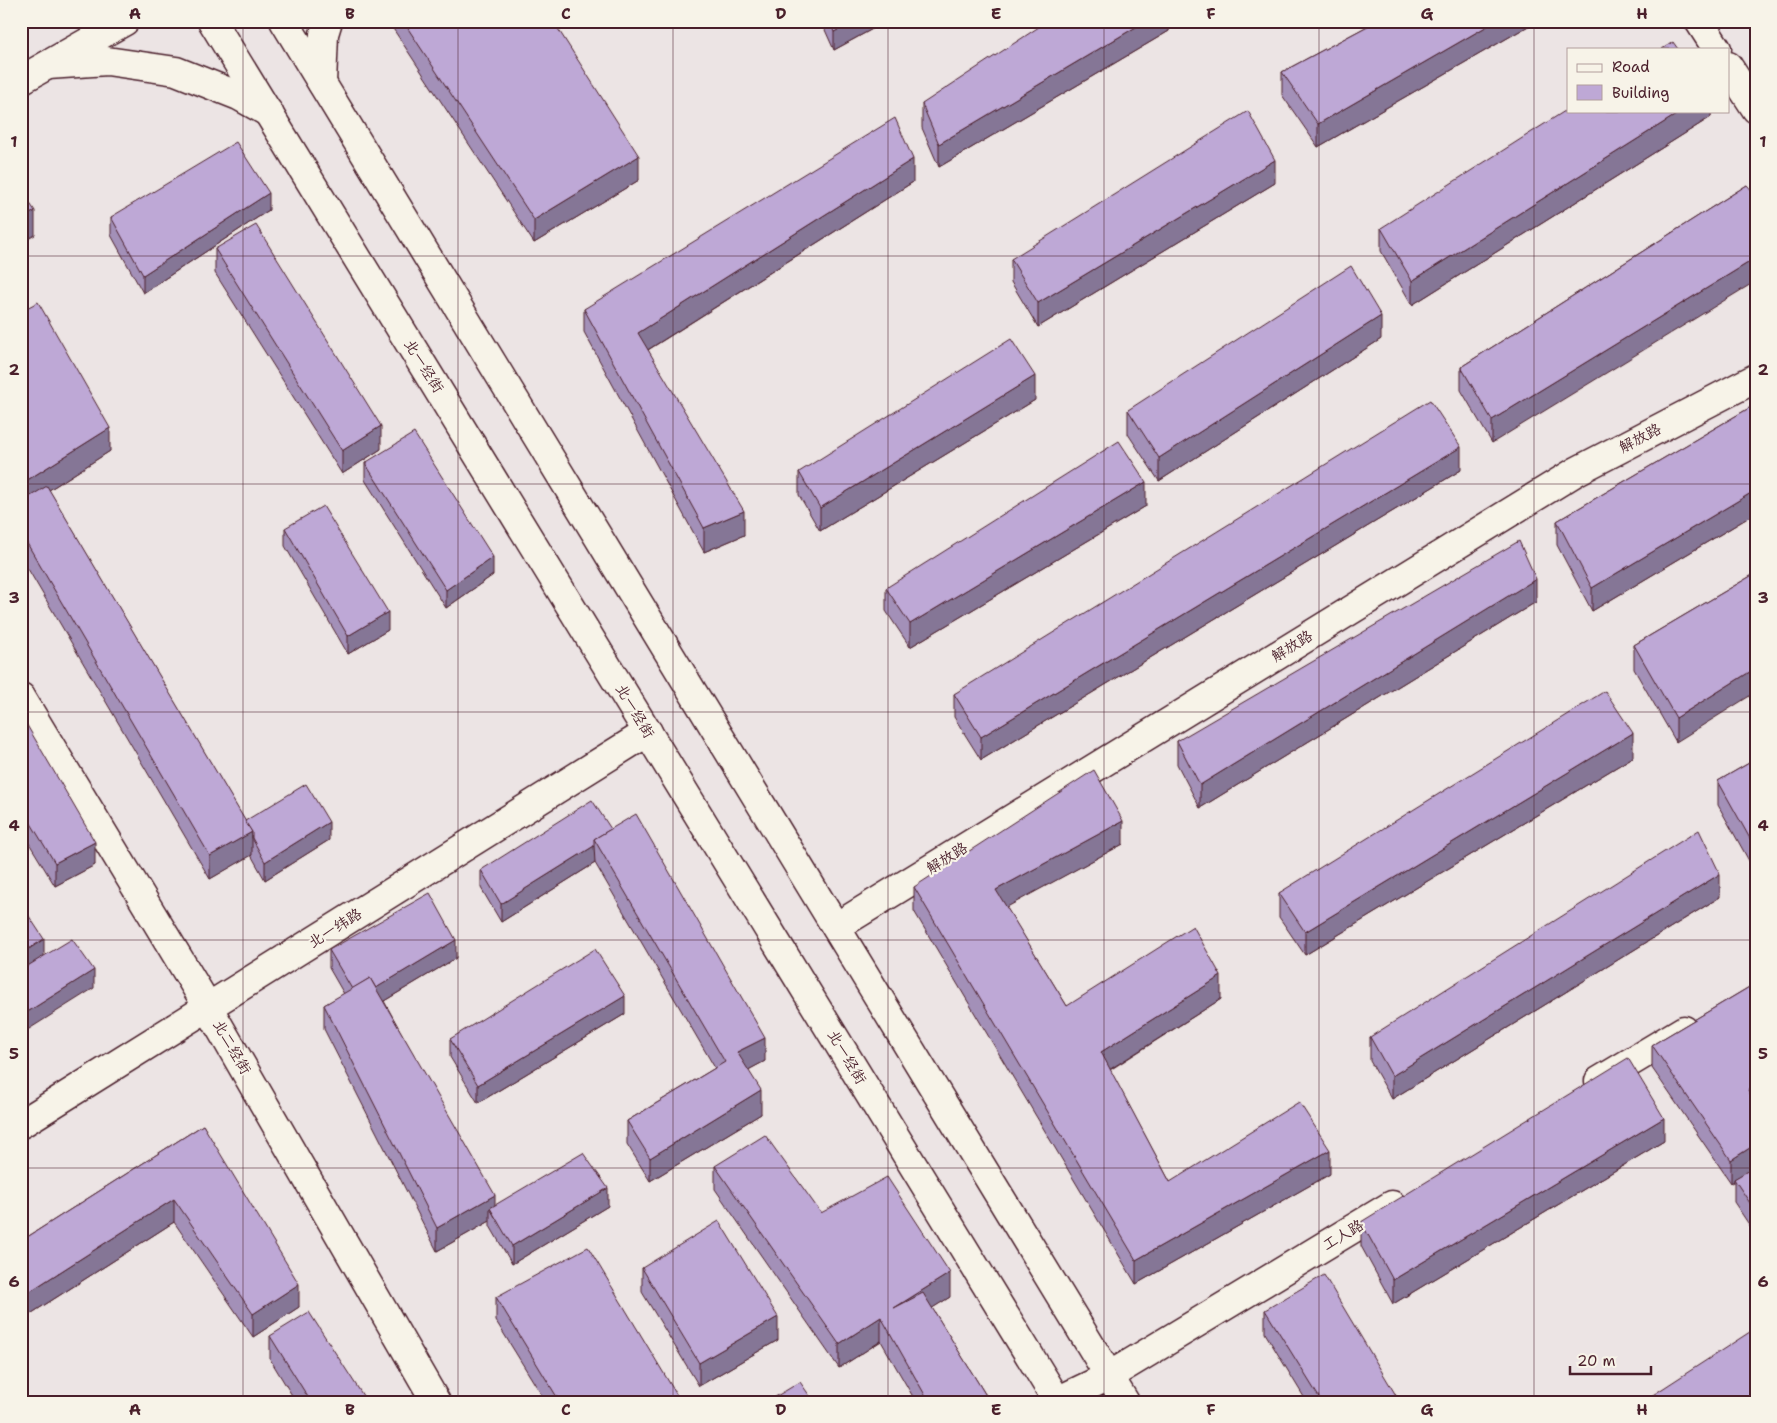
<svg xmlns="http://www.w3.org/2000/svg" width="1777" height="1423" font-family="'Shantell Sans','LXGW WenKai TC',sans-serif">
<rect width="100%" height="100%" fill="#ece4e4"/>
<filter id="ink" filterUnits="userSpaceOnUse"><feTurbulence type="fractalNoise" baseFrequency=".02" numOctaves="2"/><feDisplacementMap in="SourceGraphic" scale="10" xChannelSelector="R" yChannelSelector="G"/><feConvolveMatrix kernelMatrix="1 2 1 2 8 2 1 2 1" color-interpolation-filters="sRGB"/></filter>
<g filter="url(#ink)">
<g fill="none" stroke-linecap="round" stroke-linejoin="round">
<defs>
<g id="street">
<polyline points="1699,21 1717,49"/>
<polyline points="1728,66 1756,109"/>
<polyline points="21,697 208,1007 436,1402"/>
<polyline points="836,927 1577,471 1756,378"/>
<polyline points="1599,1081 1684,1030"/>
<polyline points="21,1124 648,732"/>
<polyline points="1057,1401 1109,1376 1392,1205"/>
</g>
<g id="primary">
<polyline points="21,80 125,21"/>
<polyline points="322,83 324,34 328,21"/>
</g>
<g id="highway">
<polyline points="212,21 1058,1402"/>
<polyline points="284,21 1125,1402"/>
<polyline points="48,65 107,61 176,71 239,96 269,113"/>
</g>
</defs>
<use href="#street" stroke="#4a1f2b" stroke-width="31"/>
<use href="#primary" stroke="#4a1f2b" stroke-width="31"/>
<use href="#highway" stroke="#4a1f2b" stroke-width="31"/>
<use href="#street" stroke="#f7f3e8" stroke-width="28"/>
<use href="#primary" stroke="#f7f3e8" stroke-width="28"/>
<use href="#highway" stroke="#f7f3e8" stroke-width="28"/>
</g>
<g fill="#a390b8" stroke="#4a1f2b">
<polygon points="388,21 553,21 639,180 534,243"/>
<polygon points="821,21 887,21 834,50"/>
<polygon points="1169,21 1169,31 939,167 922,128 922,104"/>
<polygon points="1377,21 1537,21 1318,147 1282,95 1282,72"/>
<polygon points="1711,111 1711,117 1412,305 1381,251 1381,228"/>
<polygon points="913,182 648,350 744,535 704,552 584,332 584,309"/>
<polygon points="1275,183 1038,327 1011,282 1011,259"/>
<polygon points="1747,185 1492,443 1461,390 1461,367"/>
<polygon points="269,210 143,293 111,235 111,217"/>
<polygon points="215,249 381,449 342,474 215,273"/>
<polygon points="21,311 110,451 49,490 245,821 329,840 265,880 251,855 210,879 21,557"/>
<polygon points="1381,339 1159,481 1128,434 1128,410"/>
<polygon points="1035,400 820,531 799,495 799,472"/>
<polygon points="1756,404 1756,513 1592,611 1557,545 1557,521"/>
<polygon points="365,463 493,575 446,608 365,480"/>
<polygon points="1461,470 981,760 954,717 954,694"/>
<polygon points="1146,506 910,647 886,611 886,588"/>
<polygon points="285,528 388,630 348,654 285,546"/>
<polygon points="1756,573 1676,742 1634,669 1634,645"/>
<polygon points="1536,602 1200,808 1177,764 1177,741"/>
<polygon points="21,715 95,865 55,886 21,830"/>
<polygon points="1633,757 1305,955 1279,917 1279,893"/>
<polygon points="1756,759 1756,866 1753,868 1718,805 1718,781"/>
<polygon points="611,829 765,1061 748,1070 761,1114 650,1181 627,1144 627,1121 715,1068 595,863 501,922 481,888 481,870"/>
<polygon points="1123,844 1006,907 1067,1006 1221,999 1110,1070 1170,1182 1330,1174 1136,1284 914,911 914,887"/>
<polygon points="1720,897 1392,1099 1370,1061 1370,1037"/>
<polygon points="329,950 456,958 384,1001 495,1205 608,1206 512,1264 490,1226 490,1221 437,1251 324,1029 324,1005 344,994 329,968"/>
<polygon points="1756,983 1756,1235 1734,1202 1734,1181 1731,1183 1652,1068 1652,1045"/>
<polygon points="625,1014 478,1103 450,1057 450,1039"/>
<polygon points="203,1125 299,1307 253,1337 174,1222 21,1320 21,1241"/>
<polygon points="1664,1141 1393,1304 1361,1246 1361,1222"/>
<polygon points="715,1166 821,1213 950,1297 932,1308 990,1402 916,1402 881,1341 839,1368 715,1189"/>
<polygon points="642,1268 778,1340 699,1386 642,1292"/>
<polygon points="496,1297 681,1402 546,1402 496,1321"/>
<polygon points="1265,1310 1400,1402 1307,1402 1265,1333"/>
<polygon points="270,1336 367,1402 296,1402 270,1359"/>
</g>
<g fill="#857696" stroke="#4a1f2b">
<polygon points="854,21 887,21 834,50 834,32"/>
<polygon points="1146,21 1169,21 1169,31 939,167 939,144"/>
<polygon points="1496,21 1537,21 1318,147 1318,124"/>
<polygon points="1682,111 1711,111 1711,117 1412,305 1412,281"/>
<polygon points="639,156 639,180 534,243 534,220"/>
<polygon points="913,159 913,182 638,356 638,333"/>
<polygon points="1275,160 1275,183 1038,327 1038,303"/>
<polygon points="269,193 269,210 143,293 143,275"/>
<polygon points="35,211 35,235 21,243 21,219"/>
<polygon points="1756,258 1756,281 1492,443 1492,420"/>
<polygon points="1381,316 1381,339 1159,481 1159,458"/>
<polygon points="1035,376 1035,400 820,531 820,508"/>
<polygon points="381,426 381,449 342,474 342,451"/>
<polygon points="110,428 110,451 21,508 21,484"/>
<polygon points="1461,447 1461,470 981,760 981,737"/>
<polygon points="1146,482 1146,506 910,647 910,624"/>
<polygon points="1756,490 1756,513 1592,611 1592,588"/>
<polygon points="744,511 744,535 704,552 704,528"/>
<polygon points="493,557 493,575 446,608 446,590"/>
<polygon points="1536,579 1536,602 1200,808 1200,785"/>
<polygon points="388,612 388,630 348,654 348,636"/>
<polygon points="1756,668 1756,692 1676,742 1676,718"/>
<polygon points="1633,733 1633,757 1305,955 1305,932"/>
<polygon points="1123,821 1123,844 996,913 996,890"/>
<polygon points="329,822 329,840 265,880 265,862"/>
<polygon points="252,832 252,855 210,879 210,856"/>
<polygon points="95,842 95,865 55,886 55,863"/>
<polygon points="1756,843 1756,866 1753,868 1753,844"/>
<polygon points="594,846 595,863 501,922 501,904"/>
<polygon points="1720,874 1720,897 1392,1099 1392,1076"/>
<polygon points="44,939 44,957 21,972 21,954"/>
<polygon points="456,940 456,958 374,1007 374,989"/>
<polygon points="94,970 94,988 21,1034 21,1016"/>
<polygon points="1221,976 1221,999 1101,1075 1101,1052"/>
<polygon points="625,996 625,1014 478,1103 478,1085"/>
<polygon points="765,1038 765,1061 737,1076 737,1052"/>
<polygon points="1756,1085 1756,1108 1748,1090"/>
<polygon points="761,1090 761,1114 650,1181 650,1158"/>
<polygon points="1664,1118 1664,1141 1393,1304 1393,1280"/>
<polygon points="1756,1144 1756,1168 1734,1179 1734,1181 1731,1183 1731,1160"/>
<polygon points="1330,1150 1330,1174 1136,1284 1136,1260"/>
<polygon points="608,1188 608,1206 512,1264 512,1246"/>
<polygon points="495,1195 495,1217 490,1208 490,1221 437,1251 437,1228"/>
<polygon points="174,1199 174,1222 21,1320 21,1297"/>
<polygon points="950,1273 950,1297 894,1332 894,1308"/>
<polygon points="299,1284 299,1307 253,1337 253,1314"/>
<polygon points="778,1317 778,1340 699,1386 699,1363"/>
<polygon points="881,1317 881,1341 839,1368 839,1344"/>
<polygon points="1756,1398 1756,1402 1750,1402"/>
</g>
<g fill="#bea8d6" stroke="#4a1f2b">
<polygon points="403,21 553,21 639,156 534,220"/>
<polygon points="829,21 854,21 834,32"/>
<polygon points="1048,21 1146,21 939,144 922,104"/>
<polygon points="1377,21 1496,21 1318,124 1282,72"/>
<polygon points="1673,42 1678,49 1662,49"/>
<polygon points="1568,109 1568,111 1682,111 1412,281 1381,228"/>
<polygon points="1248,111 1275,160 1038,303 1011,259"/>
<polygon points="895,118 913,159 638,333 744,511 704,528 584,309"/>
<polygon points="236,142 269,193 143,275 111,217"/>
<polygon points="1747,185 1756,195 1756,258 1492,420 1461,367"/>
<polygon points="21,190 35,211 21,219"/>
<polygon points="256,225 381,426 342,451 215,249"/>
<polygon points="1351,266 1381,316 1159,458 1128,410"/>
<polygon points="38,302 110,428 21,484 21,311"/>
<polygon points="1011,339 1035,376 820,508 799,472"/>
<polygon points="1430,400 1461,447 981,737 954,694"/>
<polygon points="1756,404 1756,490 1592,588 1557,521"/>
<polygon points="414,433 493,557 446,590 365,463"/>
<polygon points="1119,441 1146,482 910,624 886,588"/>
<polygon points="47,486 252,832 210,856 21,533 21,502"/>
<polygon points="323,506 388,612 348,636 285,528"/>
<polygon points="1519,541 1536,579 1200,785 1177,741"/>
<polygon points="1756,573 1756,668 1676,718 1634,645"/>
<polygon points="1605,691 1633,733 1305,932 1279,893"/>
<polygon points="21,715 95,842 55,863 21,807"/>
<polygon points="1756,759 1756,843 1753,844 1718,781"/>
<polygon points="1094,770 1123,821 996,890 1067,1006 1193,926 1221,976 1101,1052 1170,1182 1299,1102 1330,1150 1136,1260 914,887"/>
<polygon points="306,784 329,822 265,862 252,838 252,832 245,821"/>
<polygon points="592,800 611,829 594,839 594,846 501,904 481,870"/>
<polygon points="636,814 765,1038 737,1052 761,1090 650,1158 627,1121 725,1062 594,839"/>
<polygon points="1699,830 1720,874 1392,1076 1370,1037"/>
<polygon points="430,893 456,940 376,988 370,978 352,989 329,950"/>
<polygon points="21,904 44,939 21,954"/>
<polygon points="72,939 94,970 21,1016 21,970"/>
<polygon points="595,949 625,996 478,1085 450,1039"/>
<polygon points="370,978 495,1195 437,1228 324,1005"/>
<polygon points="1756,983 1756,1085 1748,1090 1756,1104 1756,1144 1731,1160 1652,1045"/>
<polygon points="1628,1058 1664,1118 1393,1280 1361,1222"/>
<polygon points="203,1125 299,1284 253,1314 174,1199 21,1297 21,1241"/>
<polygon points="765,1135 821,1213 887,1177 950,1273 894,1308 923,1293 990,1402 929,1402 881,1317 839,1344 715,1166"/>
<polygon points="583,1153 608,1188 512,1246 490,1208"/>
<polygon points="1756,1166 1756,1212 1734,1179"/>
<polygon points="719,1221 778,1317 699,1363 642,1268"/>
<polygon points="588,1247 681,1402 560,1402 496,1297"/>
<polygon points="1324,1275 1400,1402 1322,1402 1265,1310"/>
<polygon points="309,1312 367,1402 311,1402 270,1336"/>
<polygon points="1756,1328 1756,1398 1750,1402 1642,1402"/>
<polygon points="800,1382 814,1402 767,1402"/>
<polygon points="21,1396 25,1402 21,1402"/>
</g>
</g>
<path fill="none" stroke="#4a1f2b" stroke-width="1" stroke-opacity="0.55" d="M243 21V1402M458 21V1402M673 21V1402M888 21V1402M1104 21V1402M1319 21V1402M1534 21V1402M21 256H1756M21 484H1756M21 712H1756M21 940H1756M21 1168H1756"/>
<g text-anchor="middle" stroke-width="4.5" stroke-linejoin="round" paint-order="stroke">
<g font-size="15" fill="#4a1f2b" stroke="#f7f3e8">
<text transform="translate(424 366) rotate(58)" y="5">北一经街</text>
<text transform="translate(1640 438) rotate(-28)" y="5">解放路</text>
<text transform="translate(1292 646) rotate(-32)" y="5">解放路</text>
<text transform="translate(635 711) rotate(59)" y="5">北一经街</text>
<text transform="translate(947 858) rotate(-32)" y="5">解放路</text>
<text transform="translate(335 928) rotate(-32)" y="5">北一纬路</text>
<text transform="translate(232 1047) rotate(60)" y="5">北二经街</text>
<text transform="translate(847 1057) rotate(59)" y="5">北一经街</text>
<text transform="translate(1343 1235) rotate(-31)" y="5">工人路</text>
</g>
</g>
<rect width="1777" height="1423" fill="none" stroke="#f7f3e8" stroke-width="55"/>
<rect x="1567" y="48" width="162" height="65" fill="#f7f3e8" stroke="#b29e9c"/>
<rect x="1577" y="64" width="25" height="8" fill="#f7f3e8" stroke="#b29e9c"/>
<text x="1612" y="72" font-size="15" fill="#4a1f2b">Road</text>
<rect x="1577" y="85" width="25" height="15" fill="#bea8d6" stroke="#b29e9c"/>
<text x="1612" y="98" font-size="15" fill="#4a1f2b">Building</text>
<path d="M1570 1366v8h81v-8" fill="none" stroke="#4a1f2b" stroke-width="2.5"/>
<text x="1577" y="1366" font-size="15" fill="#4a1f2b" stroke="#f7f3e8" stroke-width="4" paint-order="stroke">20 m</text>
<rect x="28" y="28" width="1722" height="1368" fill="none" stroke="#4a1f2b" stroke-width="2"/>
<g font-size="16" text-anchor="middle" font-weight="bold" fill="#4a1f2b">
<text x="135" y="19">A</text>
<text x="350" y="19">B</text>
<text x="566" y="19">C</text>
<text x="781" y="19">D</text>
<text x="996" y="19">E</text>
<text x="1211" y="19">F</text>
<text x="1427" y="19">G</text>
<text x="1642" y="19">H</text>
<text x="14" y="147">1</text>
<text x="1763" y="147">1</text>
<text x="14" y="375">2</text>
<text x="1763" y="375">2</text>
<text x="14" y="603">3</text>
<text x="1763" y="603">3</text>
<text x="14" y="831">4</text>
<text x="1763" y="831">4</text>
<text x="14" y="1059">5</text>
<text x="1763" y="1059">5</text>
<text x="14" y="1287">6</text>
<text x="1763" y="1287">6</text>
<text x="135" y="1415">A</text>
<text x="350" y="1415">B</text>
<text x="566" y="1415">C</text>
<text x="781" y="1415">D</text>
<text x="996" y="1415">E</text>
<text x="1211" y="1415">F</text>
<text x="1427" y="1415">G</text>
<text x="1642" y="1415">H</text>
</g>
</svg>
